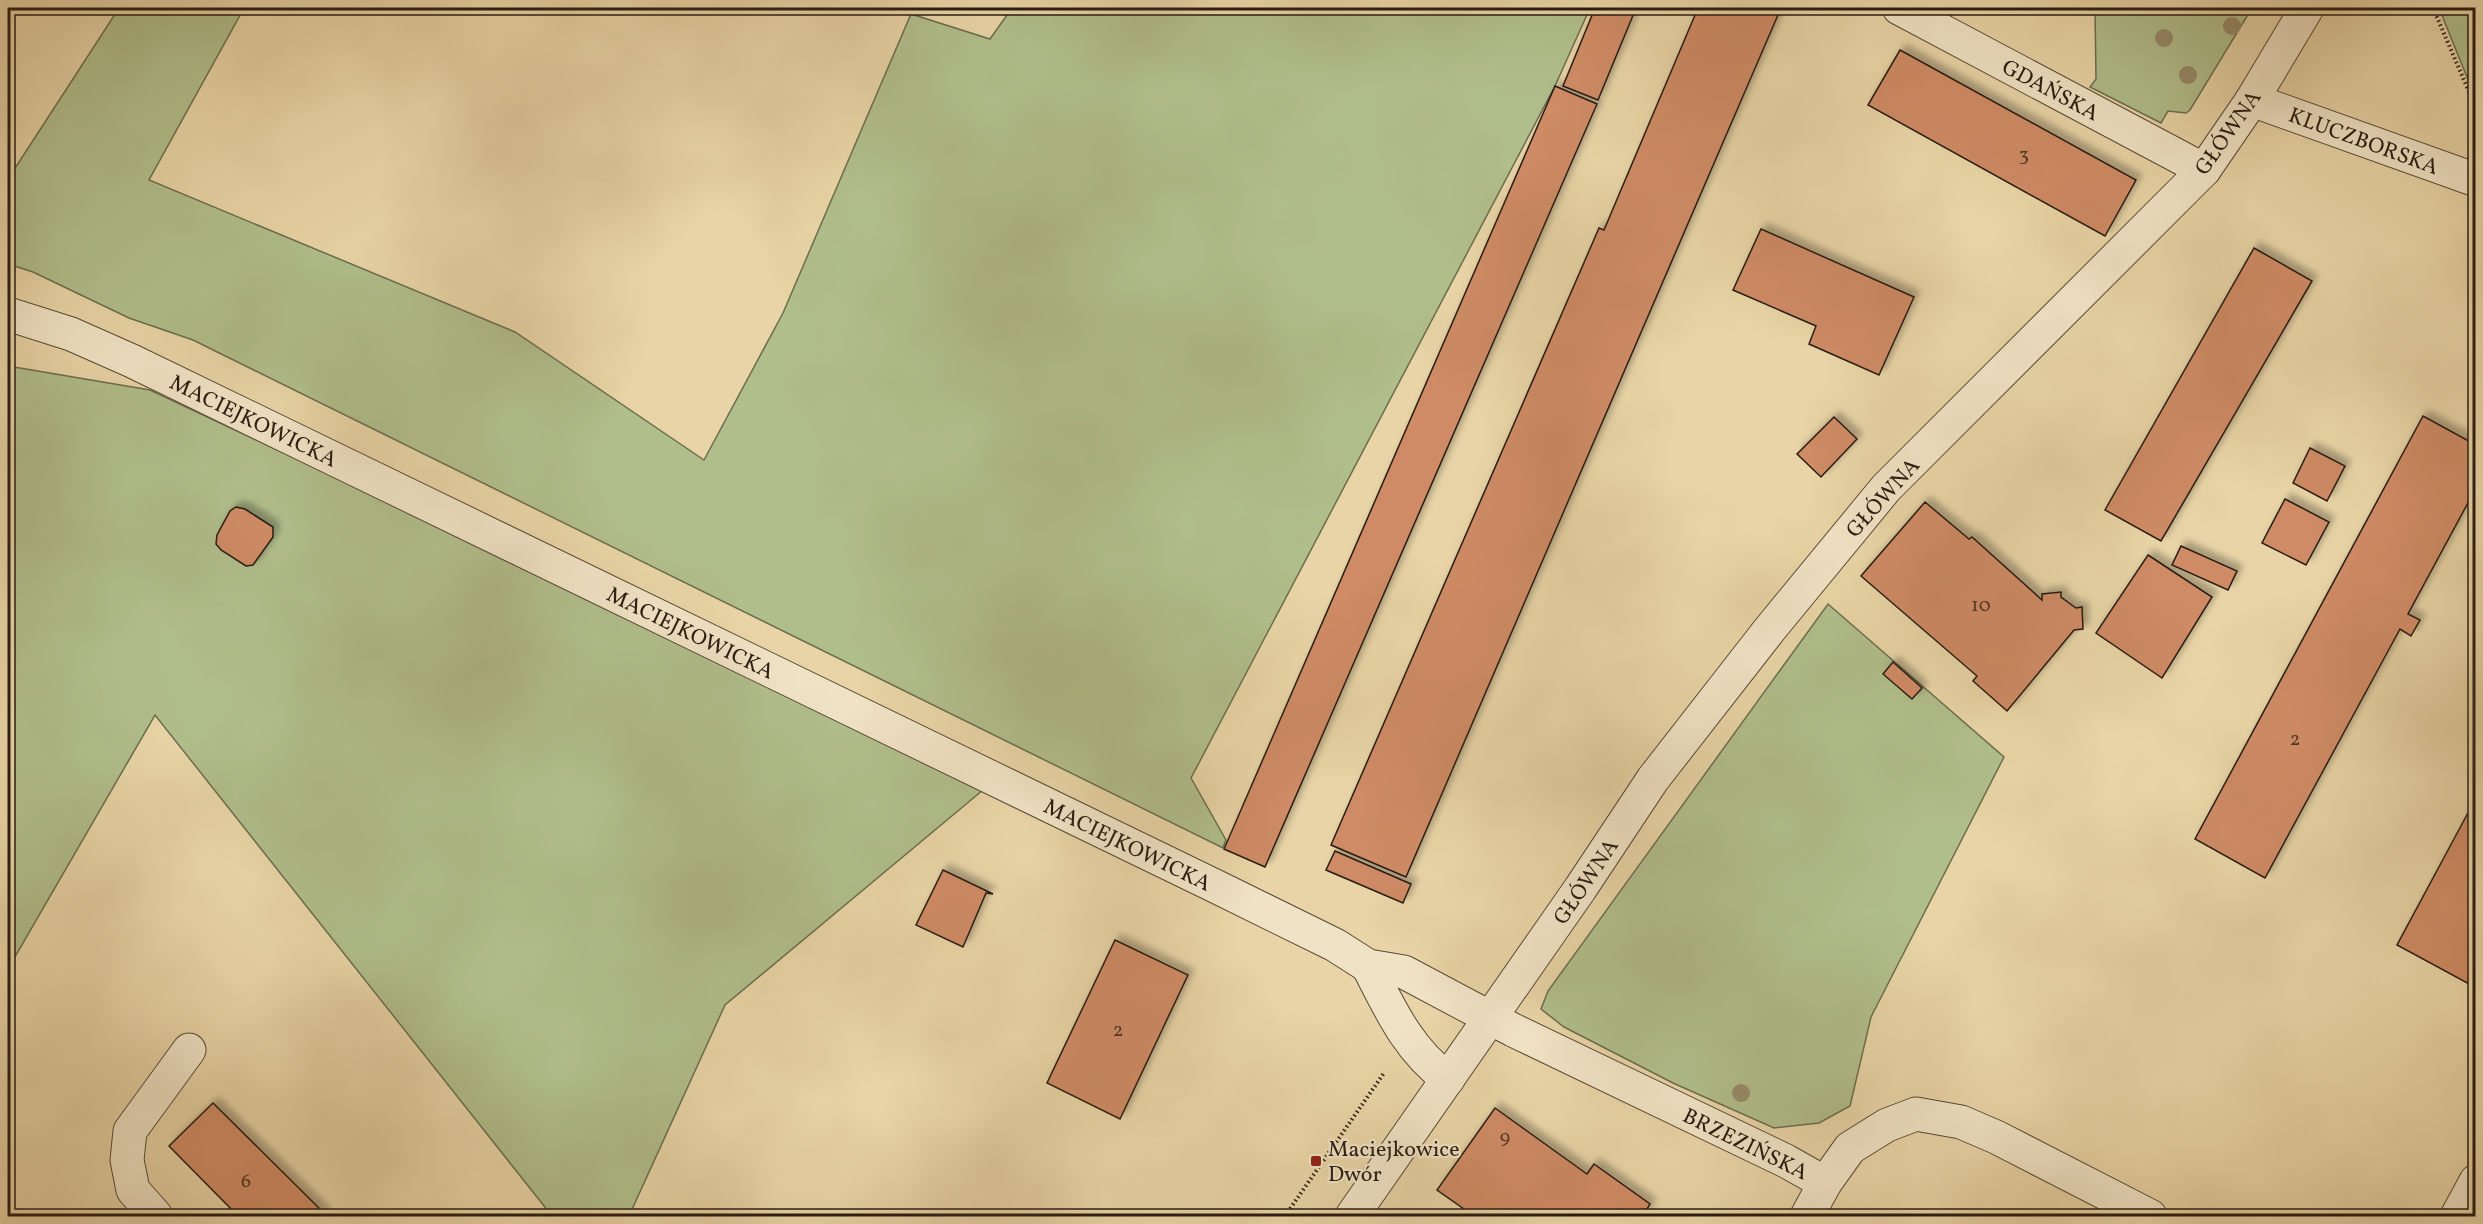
<svg xmlns="http://www.w3.org/2000/svg" width="2483" height="1224" font-family="Vollkorn,serif">
<defs>
<filter id="shadow"><feDropShadow dx="5.5" dy="-5.5" stdDeviation="3" flood-color="#0004"/></filter>
</defs>
<rect width="100%" height="100%" fill="#e8d4a6"/>
<filter id="stains"><feTurbulence type="fractalNoise" baseFrequency=".00333" numOctaves="4"/><feColorMatrix values="0 0 0 0 .2 0 0 0 0 .09 0 0 0 0 .02 0 0 0 .5 -.17"/></filter>
<radialGradient id="worn" r=".72"><stop offset=".6" stop-color="#630" stop-opacity="0"/><stop offset="1" stop-color="#630" stop-opacity=".3"/></radialGradient>
<g fill="#b0be8b" stroke="#6c6d4e" stroke-width="1.5">
<polygon points="119,8 244,8 149,180 515,332 704,460 783,313 911,14 990,39 1012,8 1590,8 1555,86 1191,778 1226,840 1223,848 193,340 129,318 33,272 8,264 8,179"/>
<polygon points="2095,8 2252,8 2190,110 2186,113 2168,111 2161,123 2090,87 2096,79"/>
<polygon points="2439,8 2475,8 2475,97"/>
<polygon points="8,366 150,390 989,785 725,1005 629,1216 552,1216 155,715 8,969"/>
<polygon points="1828,604 2004,757 1871,1017 1850,1106 1819,1123 1774,1128 1673,1083 1564,1027 1541,1009 1548,991"/>
</g>
<g fill="#ce8b65" stroke="#291c12" stroke-width="1.5" filter="url(#shadow)">
<polygon points="1595,8 1636,8 1598,100 1563,86"/>
<polygon points="1698,8 1781,8 1406,877 1331,845 1599,228 1604,230"/>
<polygon points="1900,50 2136,180 2105,236 1868,105"/>
<polygon points="1555,86 1597,104 1265,867 1224,849"/>
<polygon points="1761,229 1914,297 1879,375 1809,344 1816,326 1733,290"/>
<polygon points="2254,248 2312,281 2161,541 2105,510"/>
<polygon points="2423,416 2476,445 2476,488 2408,614 2420,620 2411,636 2400,629 2265,878 2195,839"/>
<polygon points="1834,417 1857,439 1821,477 1797,454"/>
<polygon points="2310,448 2345,466 2327,501 2293,483"/>
<polygon points="2285,499 2329,522 2306,565 2262,543"/>
<polygon points="1925,502 1969,539 1972,537 2042,600 2042,594 2061,592 2061,597 2076,608 2082,607 2083,629 2074,630 2007,711 1973,681 1977,676 1861,576"/>
<polygon points="236,507 245,509 273,527 273,537 253,565 246,566 221,550 216,544 217,535 230,511"/>
<polygon points="2181,546 2237,571 2228,590 2172,565"/>
<polygon points="2148,555 2212,597 2162,678 2096,633"/>
<polygon points="1893,662 1922,688 1912,699 1883,674"/>
<polygon points="2476,798 2476,976 2471,985 2397,945"/>
<polygon points="1335,851 1411,884 1403,903 1326,870"/>
<polygon points="943,870 993,894 986,893 963,947 916,925"/>
<polygon points="1115,940 1188,975 1120,1119 1047,1083"/>
<polygon points="213,1103 325,1214 323,1216 238,1216 169,1146"/>
<polygon points="1495,1108 1587,1174 1594,1164 1650,1204 1644,1214 1648,1216 1474,1216 1437,1190"/>
</g>
<g fill="none" stroke-linecap="round" stroke-linejoin="round">
<defs>
<g id="minor">
<polyline points="1899,8 2204,170"/>
<polyline points="2252,100 2476,180"/>
<polyline points="8,314 71,334 132,361 1215,886 1335,945 1368,966 1404,972 1513,1030 1786,1161 1825,1183"/>
<path d="M1368 966C1390 1009 1408 1050 1448 1079"/>
<polyline points="156,1216 133,1190 127,1160 130,1131 189,1050"/>
<polyline points="1352,1216 1580,889 1653,779 1770,629 1886,488 2204,170 2252,100 2307,8"/>
<polyline points="1807,1216 1825,1183 1850,1148 1887,1125 1916,1114 1961,1122 1996,1137 2150,1216"/>
<polyline points="2457,1216 2476,1181"/>
</g>
</defs>
<use href="#minor" stroke="#594a37" stroke-width="35"/>
<g stroke="#291c12" stroke-width="4" stroke-dasharray="1.5 3" stroke-linecap="butt">
<polyline points="2433,8 2476,108"/>
<polyline points="1285,1216 1384,1073"/>
</g>
<use href="#minor" stroke="#f0e3c5" stroke-width="33"/>
</g>
<g fill="#968a68">
<circle cx="2232" cy="26" r="9"/>
<circle cx="2164" cy="38" r="9"/>
<circle cx="2188" cy="75" r="9"/>
<circle cx="1741" cy="1093" r="9"/>
</g>
<rect fill="#8f2418" stroke="#f0e3c5" stroke-width="2" x="1310" y="1155" width="12" height="12" rx="3"/>
<g text-anchor="middle" stroke-width="4.5" stroke-linejoin="round" paint-order="stroke">
<g font-size="20" fill="#523827">
<text x="2024" y="161">3</text>
<text x="1981" y="611">10</text>
<text x="2295" y="745">2</text>
<text x="1118" y="1036">2</text>
<text x="1505" y="1143">9</text>
<text x="246" y="1187">6</text>
</g>
<g font-size="22" fill="#291c12" stroke="#f0e3c5">
<text transform="translate(2051 89) rotate(28)" y="8">GDAŃSKA</text>
<text transform="translate(2227 132) rotate(-55)" y="8">GŁÓWNA</text>
<text transform="translate(2364 140) rotate(20)" y="8">KLUCZBORSKA</text>
<text transform="translate(254 420) rotate(26)" y="8">MACIEJKOWICKA</text>
<text transform="translate(1882 497) rotate(-48)" y="8">GŁÓWNA</text>
<text transform="translate(691 632) rotate(26)" y="8">MACIEJKOWICKA</text>
<text transform="translate(1128 844) rotate(26)" y="8">MACIEJKOWICKA</text>
<text transform="translate(1585 881) rotate(-56)" y="8">GŁÓWNA</text>
<text transform="translate(1746 1143) rotate(26)" y="8">BRZEZIŃSKA</text>
</g>
<g font-size="22" fill="#291c12" stroke="#f0e3c5" text-anchor="start">
<text x="1328" y="1156">Maciejkowice<tspan x="1328" dy="25">Dwór</tspan></text>
</g>
</g>
<rect width="2483" height="1224" fill="none" stroke="#e8d4a6" stroke-width="30"/>
<rect x="9" y="9" width="2465" height="1206" fill="none" stroke="#291c12" stroke-width="3"/>
<rect x="15" y="15" width="2453" height="1194" fill="none" stroke="#291c12" stroke-width="1.5"/>
<rect width="100%" height="100%" filter="url(#stains)"/>
<rect width="100%" height="100%" fill="url(#worn)"/>
</svg>
